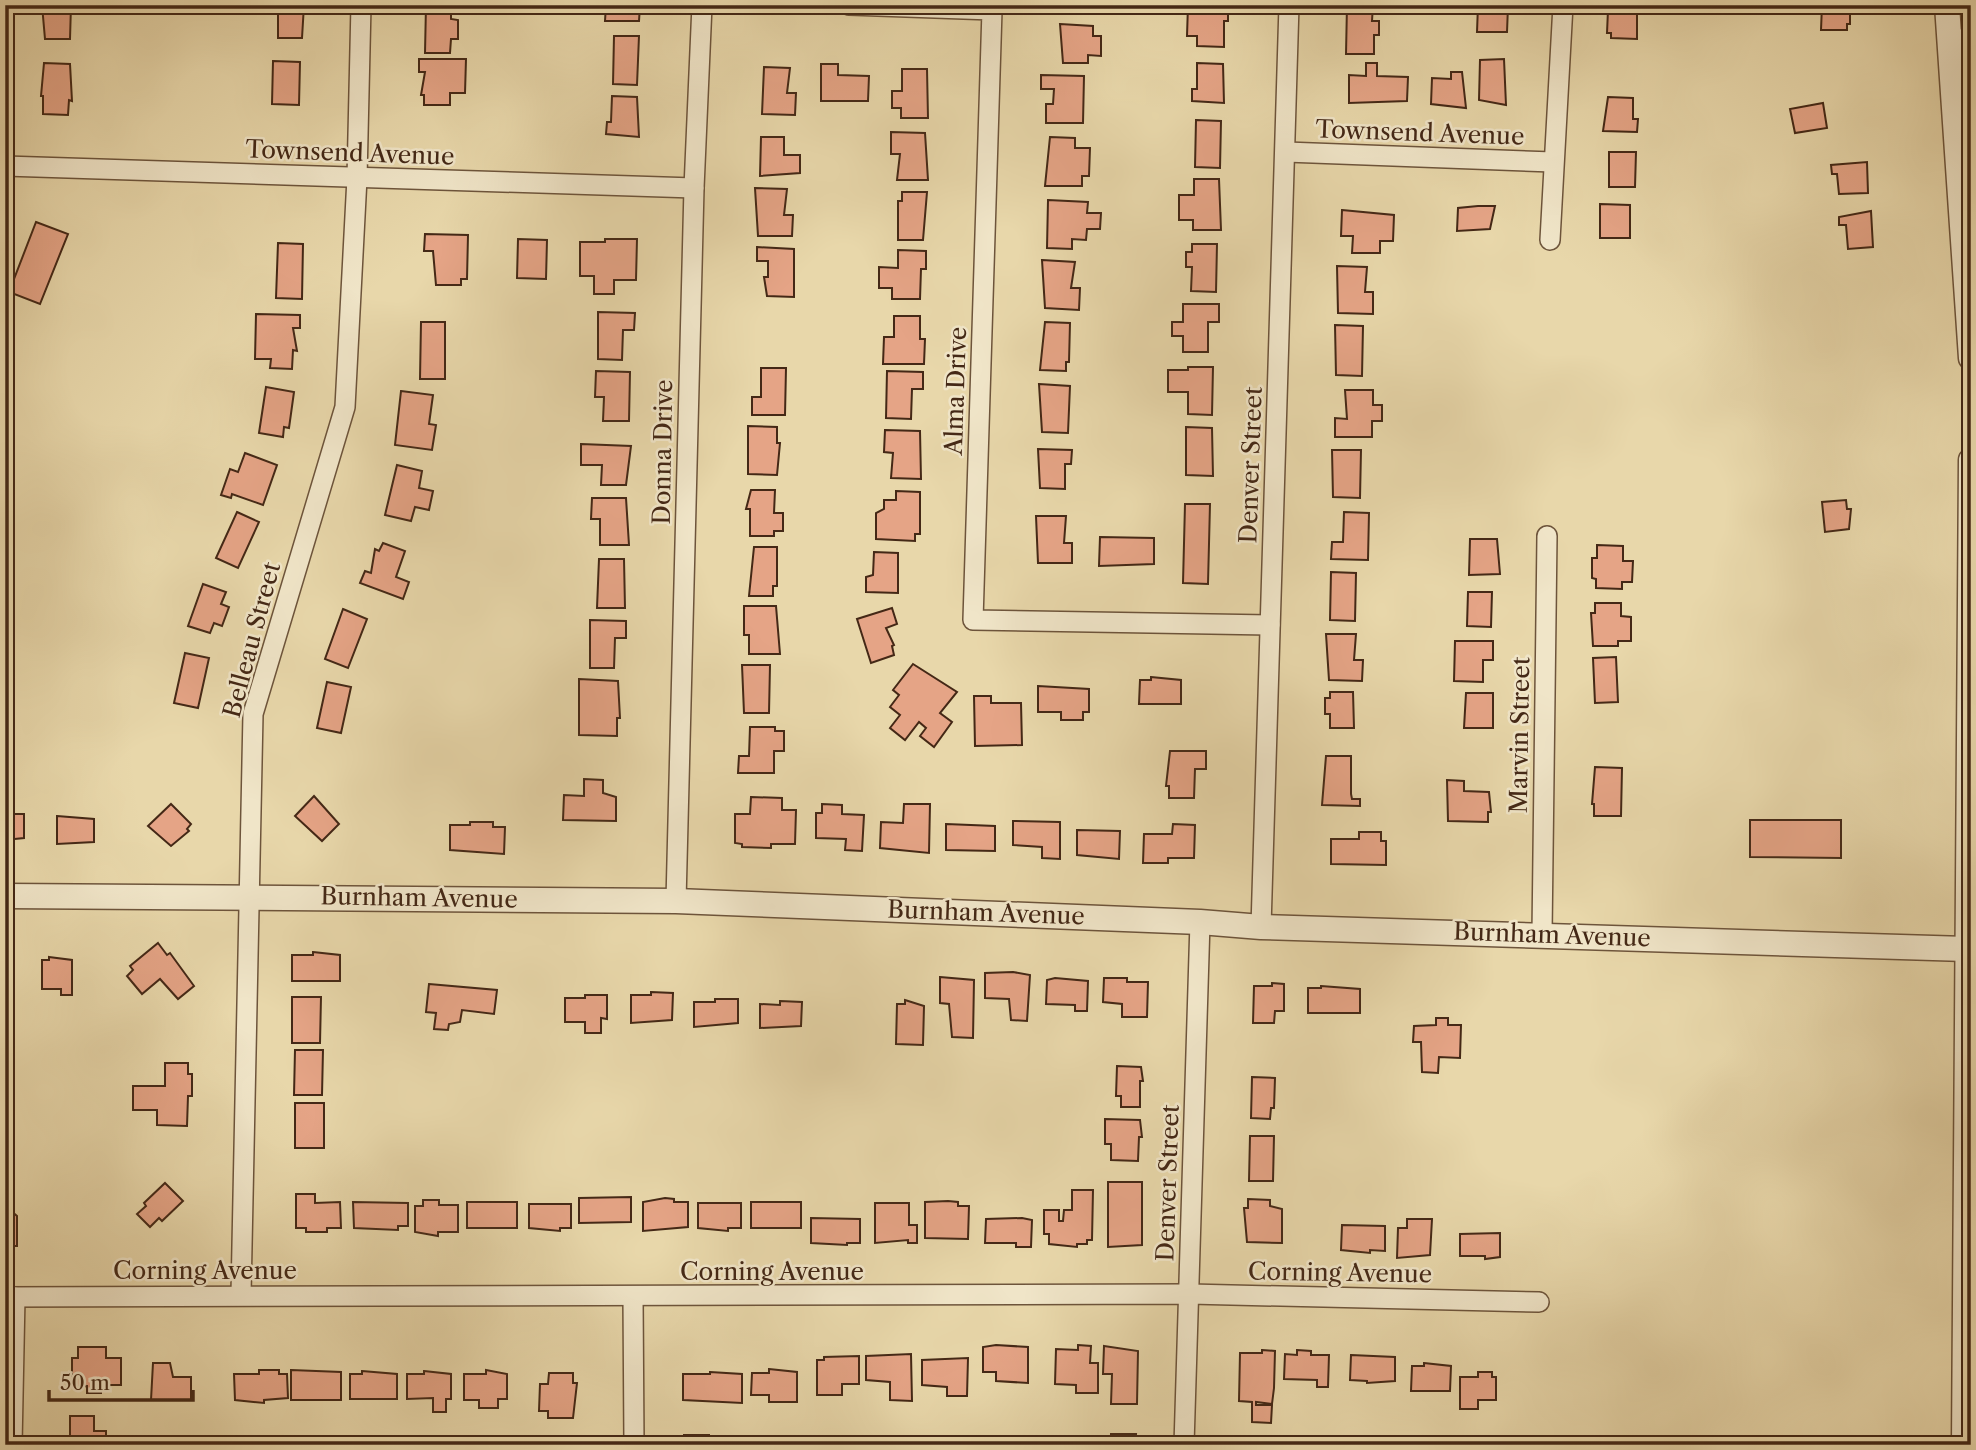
<svg xmlns="http://www.w3.org/2000/svg" width="1976" height="1450" font-family="'Libre Caslon Text',serif">
<rect width="100%" height="100%" fill="#e8d7aa"/>
<filter id="stains"><feTurbulence type="fractalNoise" baseFrequency=".00286" numOctaves="4"/><feColorMatrix values="0 0 0 0 .2 0 0 0 0 .09 0 0 0 0 .02 0 0 0 .5 -.17"/></filter>
<radialGradient id="worn" r=".72"><stop offset=".6" stop-color="#630" stop-opacity="0"/><stop offset="1" stop-color="#630" stop-opacity=".3"/></radialGradient>
<g fill="#e5a486" stroke="#442816" stroke-width="2">
<polygon points="42,5 71,5 70,39 45,39"/>
<polygon points="278,5 304,5 302,38 278,38"/>
<polygon points="426,5 451,5 451,19 458,20 458,39 451,39 450,53 425,53"/>
<polygon points="606,5 640,5 639,21 605,21"/>
<polygon points="1188,5 1228,5 1228,21 1224,21 1224,47 1197,46 1197,36 1187,36"/>
<polygon points="1347,5 1373,5 1372,21 1379,21 1379,35 1374,35 1374,54 1346,54"/>
<polygon points="1478,5 1508,6 1507,32 1477,32"/>
<polygon points="1612,5 1637,5 1637,39 1611,38 1611,33 1607,33 1608,10 1612,10"/>
<polygon points="1822,5 1850,6 1850,24 1847,24 1847,30 1821,30"/>
<polygon points="1060,24 1093,26 1093,36 1101,36 1101,56 1088,55 1088,63 1063,63"/>
<polygon points="614,36 639,36 637,85 613,84"/>
<polygon points="419,59 466,59 465,93 450,93 450,105 424,105 424,95 421,95 425,72 419,72"/>
<polygon points="1504,59 1506,105 1479,100 1480,60"/>
<polygon points="273,61 300,62 299,105 272,104"/>
<polygon points="44,63 70,64 72,101 69,100 68,115 43,114 43,96 41,96"/>
<polygon points="1197,63 1223,64 1224,103 1192,101 1192,89 1197,89"/>
<polygon points="1366,63 1377,63 1377,76 1408,77 1407,101 1349,103 1349,75 1366,76"/>
<polygon points="821,64 838,64 838,75 869,76 868,101 821,101"/>
<polygon points="764,67 790,68 787,93 796,93 795,115 762,114"/>
<polygon points="902,69 927,69 928,118 901,118 901,108 892,108 892,91 902,91"/>
<polygon points="1451,72 1462,72 1466,108 1431,104 1432,78 1451,79"/>
<polygon points="1041,75 1084,76 1083,123 1046,123 1046,104 1053,104 1054,89 1041,89"/>
<polygon points="612,96 637,97 639,137 606,134 607,122 611,122"/>
<polygon points="1608,97 1633,98 1633,119 1638,119 1637,132 1603,131"/>
<polygon points="1823,103 1827,128 1795,133 1790,109"/>
<polygon points="1196,120 1221,121 1220,168 1195,167"/>
<polygon points="891,132 925,133 928,180 897,180 900,154 891,154"/>
<polygon points="761,137 784,137 784,155 800,155 800,173 760,176"/>
<polygon points="1050,137 1075,138 1075,148 1090,148 1089,176 1082,176 1082,186 1045,186"/>
<polygon points="1609,152 1636,152 1635,187 1609,187"/>
<polygon points="1867,162 1868,193 1839,194 1837,174 1832,174 1831,165"/>
<polygon points="1194,179 1219,179 1221,230 1193,230 1193,220 1179,220 1179,195 1194,195"/>
<polygon points="755,188 787,189 784,215 793,215 792,236 758,236"/>
<polygon points="902,192 927,192 923,240 898,240 898,201 902,201"/>
<polygon points="1048,200 1088,202 1087,213 1101,213 1100,229 1087,229 1086,240 1072,239 1072,249 1047,248"/>
<polygon points="1600,204 1630,205 1630,238 1600,238"/>
<polygon points="1478,206 1495,206 1490,229 1457,231 1458,208"/>
<polygon points="1342,210 1394,215 1393,241 1380,241 1380,253 1352,253 1353,236 1341,236"/>
<polygon points="1871,211 1873,247 1848,249 1846,225 1839,225 1839,217"/>
<polygon points="36,222 68,234 40,304 9,292"/>
<polygon points="425,234 468,235 467,279 461,279 461,285 436,285 433,251 424,251"/>
<polygon points="518,239 547,240 546,279 517,278"/>
<polygon points="605,239 637,239 636,280 614,280 614,294 594,294 594,276 580,276 580,242 605,242"/>
<polygon points="278,243 303,244 302,299 276,298"/>
<polygon points="1192,244 1217,244 1216,292 1191,291 1192,267 1186,267 1186,252 1192,252"/>
<polygon points="757,247 794,249 794,297 767,296 764,277 768,277 768,261 757,261"/>
<polygon points="898,250 926,251 926,269 921,269 920,299 892,299 892,288 879,288 879,267 898,268"/>
<polygon points="1042,260 1075,262 1071,288 1080,288 1079,310 1045,308"/>
<polygon points="1337,266 1367,267 1365,292 1373,292 1373,314 1338,313"/>
<polygon points="1183,304 1219,304 1219,322 1208,322 1208,352 1183,352 1183,336 1172,336 1172,322 1183,322"/>
<polygon points="598,312 635,313 634,330 623,330 622,360 598,359"/>
<polygon points="256,314 300,315 300,328 293,328 297,351 293,350 292,369 270,368 271,359 255,359"/>
<polygon points="894,316 920,316 920,339 925,339 924,364 883,364 884,337 894,337"/>
<polygon points="421,322 445,322 445,379 420,379"/>
<polygon points="1045,322 1070,323 1069,362 1066,362 1066,371 1040,370"/>
<polygon points="1335,325 1363,326 1362,376 1336,375"/>
<polygon points="1188,367 1213,367 1212,415 1188,414 1188,392 1168,392 1168,370 1188,370"/>
<polygon points="761,368 786,368 785,415 752,415 752,397 761,397"/>
<polygon points="596,371 630,372 629,421 603,421 604,397 595,397"/>
<polygon points="887,371 923,372 923,389 912,389 911,419 886,418"/>
<polygon points="1039,384 1070,386 1068,433 1042,432"/>
<polygon points="266,387 294,392 289,428 284,427 283,437 259,433"/>
<polygon points="1345,390 1373,390 1373,405 1382,405 1382,421 1372,421 1372,437 1335,437 1335,418 1347,419"/>
<polygon points="401,391 433,395 429,424 436,425 432,450 395,445"/>
<polygon points="748,426 777,427 777,443 780,443 777,475 748,474"/>
<polygon points="1186,427 1212,428 1213,476 1186,475"/>
<polygon points="885,430 920,431 921,479 891,478 893,453 884,452"/>
<polygon points="581,444 631,446 626,485 601,485 602,465 581,465"/>
<polygon points="1038,449 1072,450 1071,464 1065,464 1065,489 1040,488"/>
<polygon points="1332,450 1361,450 1360,498 1333,497"/>
<polygon points="245,453 277,465 263,505 232,494 231,498 221,495 230,469 238,472"/>
<polygon points="397,465 422,471 419,488 433,491 429,510 415,507 411,521 385,515"/>
<polygon points="751,490 775,490 774,513 783,513 783,531 774,531 774,536 750,536 750,509 746,509"/>
<polygon points="896,491 920,492 920,534 915,534 915,541 876,539 876,513 884,509 884,500 896,500"/>
<polygon points="592,498 626,498 629,545 600,545 600,519 591,519"/>
<polygon points="1846,500 1847,509 1851,509 1849,529 1825,532 1822,502"/>
<polygon points="1185,504 1210,504 1208,584 1183,583"/>
<polygon points="237,512 259,522 238,568 216,558"/>
<polygon points="1344,512 1369,513 1368,560 1331,559 1332,542 1343,542"/>
<polygon points="1036,516 1066,516 1064,543 1072,543 1072,563 1038,563"/>
<polygon points="1100,537 1154,538 1154,564 1099,566"/>
<polygon points="1470,539 1497,539 1500,574 1469,575"/>
<polygon points="383,543 405,551 396,577 409,582 403,599 360,583 365,571 371,573 375,549 379,551"/>
<polygon points="1597,545 1623,546 1623,561 1633,561 1632,582 1622,582 1622,589 1596,588 1596,579 1592,578 1592,558 1597,558"/>
<polygon points="754,547 777,547 777,586 773,586 773,596 749,596"/>
<polygon points="874,552 898,553 898,593 866,592 866,577 873,575"/>
<polygon points="599,559 624,559 625,608 597,608"/>
<polygon points="1331,572 1356,573 1355,621 1330,620"/>
<polygon points="203,584 226,592 221,604 229,607 222,626 214,623 210,633 188,626"/>
<polygon points="1468,592 1492,592 1491,627 1467,626"/>
<polygon points="1595,603 1621,603 1621,616 1631,617 1631,641 1618,641 1618,646 1593,646 1591,613 1595,613"/>
<polygon points="744,606 776,606 780,654 749,654 749,635 744,635"/>
<polygon points="892,608 897,624 886,628 894,645 892,646 894,655 871,663 857,619"/>
<polygon points="343,609 367,619 348,668 325,659"/>
<polygon points="590,620 626,621 626,638 615,638 614,668 590,668"/>
<polygon points="1326,634 1356,634 1354,660 1363,660 1362,681 1329,680"/>
<polygon points="1455,641 1493,641 1493,660 1483,660 1483,682 1454,681"/>
<polygon points="185,653 209,658 198,708 174,703"/>
<polygon points="1616,657 1618,702 1595,703 1593,658"/>
<polygon points="913,664 957,692 940,713 952,722 934,747 920,736 926,728 919,722 905,740 890,728 900,715 890,707 899,695 893,690"/>
<polygon points="742,665 770,665 769,713 744,713"/>
<polygon points="1151,677 1181,680 1181,704 1139,704 1140,680 1151,680"/>
<polygon points="579,679 618,681 620,718 617,718 617,736 579,735"/>
<polygon points="327,682 351,687 341,733 317,728"/>
<polygon points="1038,686 1089,689 1089,712 1083,712 1083,720 1061,720 1061,712 1038,712"/>
<polygon points="1330,692 1353,692 1354,728 1330,728 1330,714 1325,714 1325,698 1330,698"/>
<polygon points="1466,693 1493,693 1493,728 1464,728"/>
<polygon points="974,696 991,696 991,703 1021,703 1022,745 975,746"/>
<polygon points="750,727 775,727 775,731 784,731 784,751 774,751 774,773 738,773 739,756 749,756"/>
<polygon points="1170,751 1206,751 1206,769 1195,769 1194,798 1169,798 1169,786 1166,786"/>
<polygon points="1326,756 1351,756 1351,794 1352,799 1360,799 1360,806 1322,805"/>
<polygon points="1595,767 1622,768 1621,816 1594,816 1594,804 1592,804"/>
<polygon points="584,779 603,780 603,793 616,797 616,821 563,820 564,795 584,796"/>
<polygon points="1447,780 1464,781 1464,791 1489,792 1491,812 1488,812 1488,822 1448,821"/>
<polygon points="314,796 339,824 322,841 295,816"/>
<polygon points="751,797 782,798 782,810 796,810 795,844 771,844 771,848 742,847 742,844 735,843 735,814 750,814"/>
<polygon points="171,804 191,824 187,829 189,831 171,846 148,826"/>
<polygon points="822,804 842,805 842,814 864,815 862,851 845,850 846,839 816,838 816,813 822,813"/>
<polygon points="904,804 930,804 929,853 880,848 881,822 903,823"/>
<polygon points="5,814 24,814 24,838 5,840"/>
<polygon points="57,816 94,819 94,842 57,844"/>
<polygon points="1750,820 1841,820 1841,858 1750,857"/>
<polygon points="1013,821 1060,822 1060,859 1042,858 1042,847 1013,845"/>
<polygon points="470,822 493,822 493,827 505,827 504,854 450,850 450,825 470,825"/>
<polygon points="946,824 995,826 995,851 946,850"/>
<polygon points="1173,824 1195,825 1194,858 1168,858 1168,863 1143,863 1144,834 1172,834"/>
<polygon points="1077,830 1120,831 1119,859 1077,855"/>
<polygon points="1359,832 1381,832 1381,841 1386,841 1386,865 1331,864 1331,839 1359,839"/>
<polygon points="158,943 167,955 170,953 194,986 178,999 160,979 142,994 127,976 133,970 130,966"/>
<polygon points="313,952 340,955 340,981 292,981 292,955 313,955"/>
<polygon points="49,957 72,960 72,995 61,995 61,989 42,989 42,960 49,960"/>
<polygon points="1013,972 1030,975 1027,1021 1011,1020 1009,999 985,998 985,973"/>
<polygon points="940,977 974,980 973,1038 952,1037 949,1004 940,1003"/>
<polygon points="1055,978 1088,981 1087,1011 1075,1011 1075,1005 1046,1004 1047,980"/>
<polygon points="1104,978 1127,978 1127,982 1148,982 1147,1017 1122,1017 1122,1004 1103,1002"/>
<polygon points="1272,983 1284,984 1284,1011 1275,1011 1274,1023 1253,1023 1254,986 1272,986"/>
<polygon points="429,984 497,990 494,1014 462,1010 460,1022 449,1024 448,1030 434,1029 436,1013 426,1012"/>
<polygon points="1321,986 1360,989 1360,1013 1308,1013 1308,988 1321,988"/>
<polygon points="651,992 673,993 672,1020 631,1023 631,995 651,995"/>
<polygon points="585,995 607,995 607,1019 601,1018 601,1033 585,1033 585,1022 565,1022 565,998 585,998"/>
<polygon points="292,997 321,997 320,1043 292,1043"/>
<polygon points="715,999 738,999 738,1023 694,1027 694,1002 715,1002"/>
<polygon points="905,1000 924,1006 923,1045 896,1044 897,1004 905,1004"/>
<polygon points="780,1001 802,1002 801,1026 760,1028 760,1004 780,1005"/>
<polygon points="1436,1018 1448,1018 1448,1025 1461,1025 1460,1058 1439,1057 1438,1073 1422,1072 1421,1042 1413,1042 1414,1026 1436,1025"/>
<polygon points="295,1050 323,1050 322,1095 294,1095"/>
<polygon points="165,1063 188,1063 188,1074 192,1074 192,1096 188,1096 187,1126 157,1125 157,1110 133,1110 133,1086 165,1086"/>
<polygon points="1117,1066 1141,1067 1143,1081 1140,1081 1140,1107 1121,1107 1121,1096 1116,1096"/>
<polygon points="1252,1077 1275,1078 1274,1108 1271,1108 1270,1119 1251,1118"/>
<rect x="295" y="1103" width="29" height="45"/>
<polygon points="1105,1119 1140,1120 1142,1137 1139,1137 1138,1161 1111,1160 1111,1144 1105,1144"/>
<polygon points="1250,1136 1274,1136 1273,1181 1249,1181"/>
<polygon points="1108,1182 1142,1182 1142,1245 1108,1247"/>
<polygon points="165,1183 183,1201 162,1221 159,1218 150,1227 137,1214 146,1206 144,1203"/>
<polygon points="1072,1190 1093,1190 1092,1240 1087,1240 1087,1244 1077,1244 1077,1247 1049,1244 1049,1234 1044,1234 1044,1210 1059,1210 1059,1221 1063,1221 1064,1210 1072,1210"/>
<polygon points="296,1194 315,1194 315,1203 340,1202 341,1228 327,1228 327,1232 306,1232 306,1228 296,1228"/>
<polygon points="631,1197 631,1222 579,1223 579,1198"/>
<polygon points="665,1198 674,1199 674,1202 688,1202 688,1227 643,1231 643,1202"/>
<polygon points="1248,1199 1270,1200 1270,1206 1282,1209 1282,1243 1247,1242 1244,1208 1248,1208"/>
<polygon points="5,1200 10,1200 10,1210 17,1216 17,1246 5,1246"/>
<polygon points="423,1200 439,1200 439,1205 458,1205 458,1232 438,1232 438,1236 415,1232 415,1206 423,1206"/>
<polygon points="948,1201 958,1202 958,1206 969,1206 968,1239 925,1238 925,1202"/>
<polygon points="353,1202 408,1203 408,1226 398,1226 398,1230 354,1228"/>
<rect x="467" y="1202" width="50" height="26"/>
<rect x="751" y="1202" width="50" height="26"/>
<polygon points="698,1203 741,1203 741,1228 728,1228 728,1231 698,1228"/>
<polygon points="875,1203 909,1203 909,1225 917,1225 917,1243 908,1243 908,1240 875,1243"/>
<polygon points="529,1204 571,1204 571,1228 560,1228 560,1231 529,1228"/>
<polygon points="811,1218 860,1219 860,1243 847,1243 847,1245 811,1243"/>
<polygon points="1022,1218 1032,1220 1031,1247 1016,1247 1016,1243 985,1243 986,1219"/>
<polygon points="1407,1219 1432,1219 1430,1255 1397,1258 1398,1228 1407,1228"/>
<polygon points="1342,1225 1385,1226 1385,1251 1370,1250 1370,1253 1341,1250"/>
<polygon points="1500,1233 1500,1257 1485,1259 1485,1256 1460,1256 1460,1234"/>
<polygon points="996,1345 1028,1347 1028,1383 996,1381 996,1372 983,1372 983,1347"/>
<polygon points="1078,1345 1091,1346 1090,1363 1098,1363 1098,1393 1076,1393 1076,1385 1055,1384 1056,1349 1078,1350"/>
<polygon points="1104,1346 1138,1351 1137,1404 1111,1404 1112,1374 1103,1374"/>
<polygon points="78,1347 106,1347 106,1358 121,1358 121,1385 101,1385 101,1393 87,1393 87,1386 72,1387 72,1358 78,1358"/>
<polygon points="1262,1350 1275,1351 1274,1388 1272,1404 1256,1402 1256,1405 1272,1405 1271,1423 1252,1422 1252,1402 1239,1401 1240,1353 1262,1353"/>
<polygon points="1297,1350 1311,1351 1311,1355 1329,1355 1328,1387 1317,1387 1317,1380 1284,1379 1285,1354 1297,1355"/>
<polygon points="911,1354 912,1401 890,1400 890,1382 866,1380 866,1356"/>
<polygon points="1351,1355 1395,1357 1395,1381 1367,1383 1367,1381 1350,1380"/>
<polygon points="859,1356 859,1384 842,1384 842,1395 817,1395 817,1360 824,1360 824,1357"/>
<polygon points="968,1358 967,1396 947,1396 947,1387 922,1385 922,1360"/>
<polygon points="153,1363 170,1363 173,1377 191,1377 191,1400 151,1400"/>
<polygon points="1424,1363 1451,1366 1450,1391 1411,1391 1412,1366 1424,1366"/>
<polygon points="769,1369 797,1372 797,1402 769,1402 769,1395 751,1395 752,1373 769,1373"/>
<polygon points="259,1370 279,1370 279,1374 287,1374 288,1398 264,1400 264,1403 235,1400 234,1374 259,1374"/>
<polygon points="291,1370 341,1372 341,1400 291,1400"/>
<polygon points="486,1370 507,1374 507,1399 498,1399 498,1408 479,1408 479,1400 464,1400 464,1374 486,1374"/>
<polygon points="362,1371 397,1374 397,1399 350,1399 350,1374 362,1374"/>
<polygon points="424,1371 451,1374 451,1399 446,1399 446,1412 433,1412 433,1398 407,1399 407,1374 424,1374"/>
<polygon points="710,1372 742,1374 742,1403 683,1400 683,1374 710,1374"/>
<polygon points="1478,1372 1492,1372 1492,1377 1496,1377 1496,1400 1478,1400 1478,1409 1460,1409 1460,1377 1478,1377"/>
<polygon points="549,1373 573,1373 573,1383 577,1383 573,1418 548,1418 548,1411 539,1411 540,1384 548,1384"/>
<polygon points="70,1416 94,1416 94,1431 106,1431 106,1445 70,1445"/>
<polygon points="1111,1434 1136,1434 1135,1445 1100,1445 1100,1439 1111,1439"/>
<polygon points="684,1435 709,1435 709,1445 680,1445 684,1445"/>
<polygon points="544,1437 573,1437 573,1445 537,1445 544,1444"/>
<rect x="1238" y="1438" width="25" height="7"/>
</g>
<g fill="none" stroke-linecap="round" stroke-linejoin="round">
<defs>
<g id="minor">
<polyline points="849,5 992,10 973,620 1270,625"/>
<polyline points="1949,39 1971,39"/>
<polyline points="1286,152 1553,162"/>
<polyline points="5,166 694,188"/>
<polyline points="1550,240 1563,5"/>
<polyline points="676,901 694,188 702,5"/>
<polyline points="1261,927 1289,5"/>
<polyline points="1542,934 1547,536"/>
<polyline points="241,1294 253,714 345,407 357,178 361,5"/>
<polyline points="5,1297 1190,1294 1539,1302"/>
<polyline points="633,1297 634,1445"/>
<polyline points="12,1445 15,1297"/>
<polyline points="1184,1445 1200,922"/>
</g>
<g id="tertiary">
<polyline points="1947,5 1971,358"/>
<polyline points="5,896 676,901 1200,922 1261,927 1966,949"/>
<polyline points="1964,1445 1971,460"/>
</g>
</defs>
<use href="#minor" stroke="#6d543b" stroke-width="22"/>
<use href="#tertiary" stroke="#6d543b" stroke-width="27"/>
<use href="#minor" stroke="#f0e5c8" stroke-width="19"/>
<use href="#tertiary" stroke="#f0e5c8" stroke-width="24"/>
</g>
<g text-anchor="middle" stroke-width="5" stroke-linejoin="round" paint-order="stroke">
<g font-size="24" fill="#442816" stroke="#f0e5c8">
<text transform="translate(1420 133) rotate(2)" y="8">Townsend Avenue</text>
<text transform="translate(350 153) rotate(2)" y="8">Townsend Avenue</text>
<text transform="translate(956 391) rotate(-88)" y="8">Alma Drive</text>
<text transform="translate(663 452) rotate(-89)" y="8">Donna Drive</text>
<text transform="translate(1251 465) rotate(-88)" y="8">Denver Street</text>
<text transform="translate(252 640) rotate(-75)" y="8">Belleau Street</text>
<text transform="translate(1520 735) rotate(-89)" y="8">Marvin Street</text>
<text transform="translate(419 898) rotate(1)" y="8">Burnham Avenue</text>
<text transform="translate(986 913) rotate(2)" y="8">Burnham Avenue</text>
<text transform="translate(1552 935) rotate(2)" y="8">Burnham Avenue</text>
<text transform="translate(1168 1183) rotate(-88)" y="8">Denver Street</text>
<text x="205" y="1279">Corning Avenue</text>
<text x="772" y="1280">Corning Avenue</text>
<text transform="translate(1340 1273) rotate(1)" y="8">Corning Avenue</text>
</g>
</g>
<rect width="1976" height="1450" fill="none" stroke="#e8d7aa" stroke-width="28"/>
<rect x="7" y="7" width="1962" height="1436" fill="none" stroke="#442816" stroke-width="3.5"/>
<rect x="14" y="14" width="1948" height="1422" fill="none" stroke="#442816" stroke-width="2"/>
<path d="M49 1390v10h144v-10" fill="none" stroke="#442816" stroke-width="3.5"/>
<text x="60" y="1390" font-size="21" fill="#442816" stroke="#f0e5c8" stroke-width="5" paint-order="stroke">50 m</text>
<rect width="100%" height="100%" filter="url(#stains)"/>
<rect width="100%" height="100%" fill="url(#worn)"/>
</svg>
